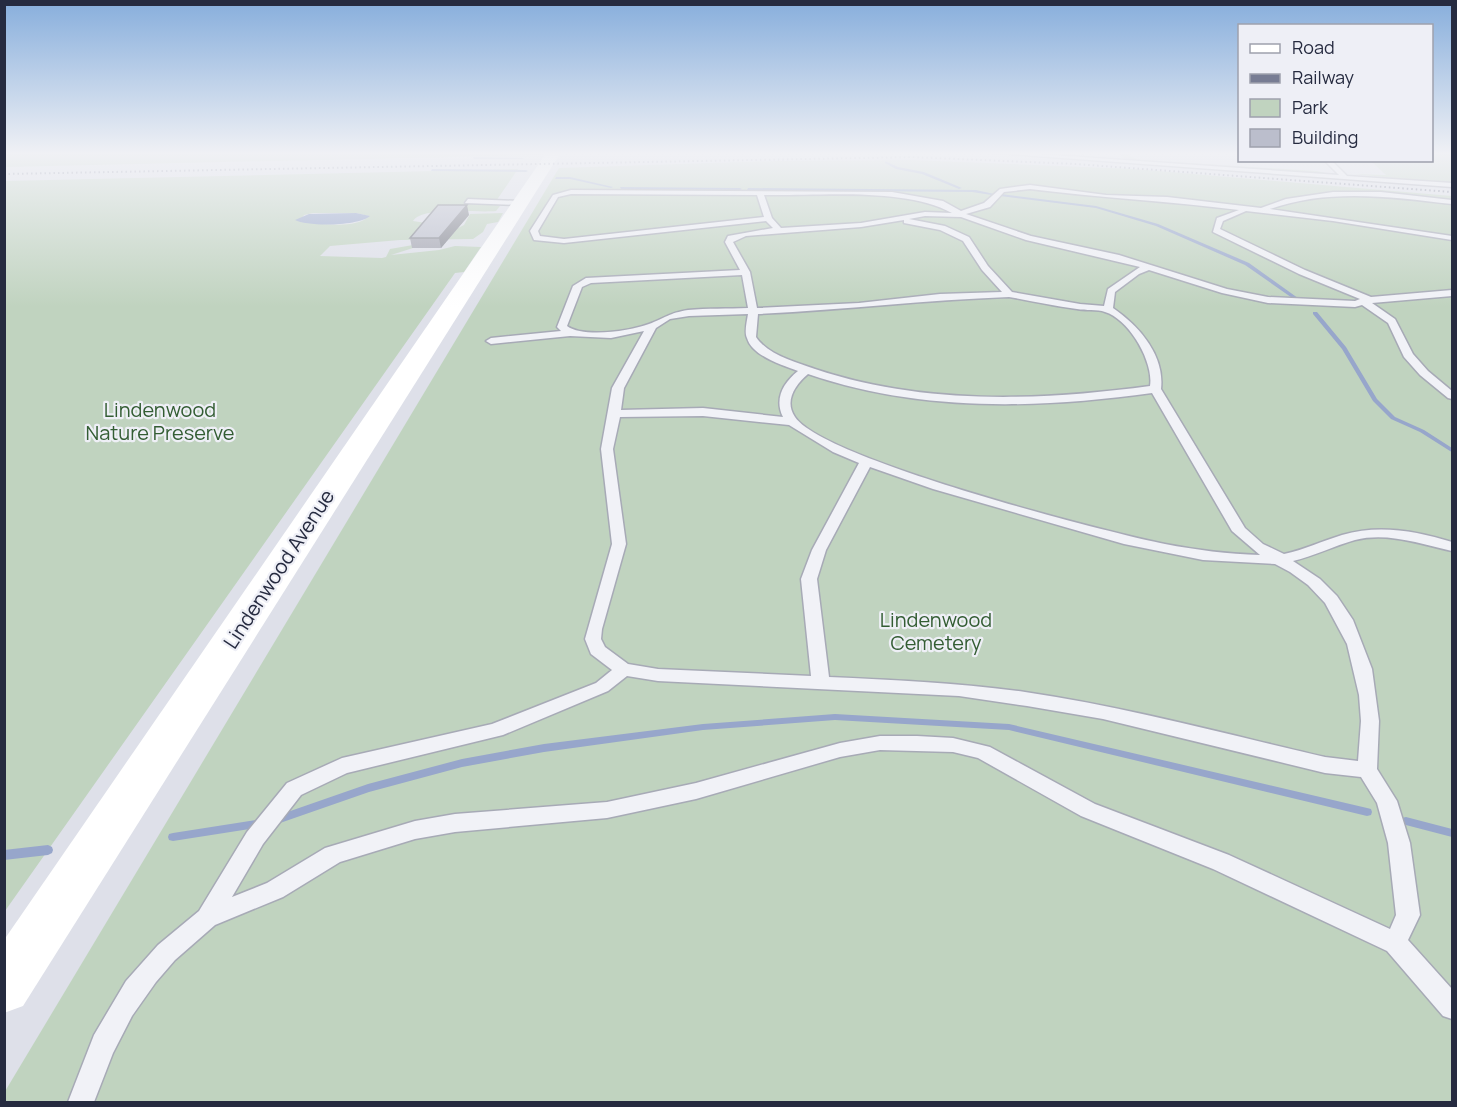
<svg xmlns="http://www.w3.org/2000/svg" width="1457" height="1107" font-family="Manrope,sans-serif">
<rect width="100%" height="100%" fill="#dee0e9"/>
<g fill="#c0d3bf" fill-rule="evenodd">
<polygon points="4,152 543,152 540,155 5,167"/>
<polygon points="1117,152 1129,152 1130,157 1140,160 1317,171 1333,175 1134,161 1124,159"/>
<polygon points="1432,152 1452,152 1452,184 1353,174 1386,175 1371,161 1432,160"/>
<polygon points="911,160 1135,169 1452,196 1452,1102 5,1102 4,1093 559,168 775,161"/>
<path d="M518 169 494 204 500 206 496 211C477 213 423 206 413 221L458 228 464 225 470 214 503 213 498 222 487 224 483 232 473 239 400 240 330 246 320 256 382 258 386 257 390 249 413 245V248L391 255 439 250 455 246 481 247 464 272 455 273 5 911V181ZM313 213H356L369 216C356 230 319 223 300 222L304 215Z"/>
</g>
<path fill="#97a6cb" d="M356 213 370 216C359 226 308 227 295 220L309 214Z"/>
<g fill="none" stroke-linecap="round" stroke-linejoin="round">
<g fill="#97a6cb" fill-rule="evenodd">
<polygon points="473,157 522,158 524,159 474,159"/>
<polygon points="885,161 898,167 924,172 962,188 959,189 922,174 896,169 885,163"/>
<polygon points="432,169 526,170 528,171 526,172 431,171"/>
<polygon points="556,177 570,177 613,187 611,188 570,179 555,179"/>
<polygon points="620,187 740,188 742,189 740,190 621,189"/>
<polygon points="748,188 976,190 994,194 992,195 972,192 747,190"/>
<polygon points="1001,194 1096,206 1158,224 1249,263 1302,301 1298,302 1245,265 1156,226 1096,208 1000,196"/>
<polygon points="1313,312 1317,312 1346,347 1377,399 1395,417 1424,430 1452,448 1452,452 1450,451 1420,432 1391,419 1373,401 1342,349 1313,314"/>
<polygon points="835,714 1009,724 1367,808 1371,809 1372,812 1371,815 1367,816 1009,730 835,720 703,730 544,752 462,767 369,792 280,823 276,822 275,819 276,816 368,784 462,759 544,744 703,724"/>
<polygon points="1406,817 1452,829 1452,837 1402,824 1401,821 1402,818"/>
<polygon points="256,820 260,821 261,824 260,827 256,828 173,841 169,840 168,837 169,834 173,833"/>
<polygon points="48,845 52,847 53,850 52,853 48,855 4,860 4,850"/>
</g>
<defs>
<g id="lane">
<polygon points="983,152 1007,152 1339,175 1324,160 1331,160 1347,176 1452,183 1452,187"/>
<path d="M1030 185 1106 195 1167 197 1261 208 1286 199 1333 192H1381L1452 200V204C1391 197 1329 188 1270 209L1452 236V240L1333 221 1246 211 1223 221 1220 229 1305 270 1371 297 1452 290V296L1372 303 1395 319 1413 354 1428 371 1452 391V399L1448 398 1420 375 1404 357 1388 323 1362 305 1355 307 1268 303 1222 293 1149 270 1139 274 1115 292 1113 308C1139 326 1165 355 1161 389L1245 528 1263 544 1284 554C1304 550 1322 541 1342 535 1379 524 1416 531 1452 542V551C1420 544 1388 532 1355 540 1334 546 1314 556 1293 561L1320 579 1337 596 1353 620 1372 669 1379 721 1377 769 1397 801 1410 843 1420 915 1408 940 1452 989V1019L1443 1016 1387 951 1213 869 1081 816 978 758 953 752 880 750 840 757 696 799 607 818 455 832 415 839 340 862 283 897 215 925 175 960 156 982 132 1016 113 1053 94 1102H68L94 1035 126 981 158 945 199 911 247 832 287 783 342 758 492 724 596 683 612 670 591 654 585 639 612 544 601 449 612 388 644 331 611 338 570 336 491 344 486 341 491 338 561 331 557 327 573 286 586 278 740 270 725 242 728 236 773 228 766 221 564 243 534 240 530 231 553 195 571 190 892 192 943 201 961 211 984 203 1000 189ZM1030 189C1100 198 1169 201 1239 210L1217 218 1213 232 1299 274 1360 299 1355 301 1268 297 1227 289 1119 255 1031 236 966 214 990 207 1004 192ZM571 194 757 195 764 217 564 239 540 236 538 231 558 197ZM764 195C819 196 904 187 952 213L925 212 861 223 781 228 772 218ZM925 216 961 217 1026 240 1140 267 1108 289 1104 306 1080 304 1012 292 988 266 969 237 945 226 909 219ZM904 220V223L940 230 963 241 982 270 1002 292 940 294 859 303 757 308 750 272 733 242 746 236 861 227ZM742 275 748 308C728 309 707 308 688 310 669 313 665 318 649 324 631 331 583 338 567 326L582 287 591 283ZM1009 297C1032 301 1054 306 1077 309 1086 311 1097 309 1105 312 1129 319 1154 362 1150 386 1038 401 923 405 815 369 795 362 768 355 756 337L758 314C842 310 925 300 1009 297ZM748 314C747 321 744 332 747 338 752 356 782 365 798 371 783 383 774 399 783 417L703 408 621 410 624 388 656 328 670 319 689 316ZM808 374C919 412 1037 409 1152 393L1232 531 1260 555C1228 554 1196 550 1165 544 1105 532 823 459 795 417 784 401 795 385 808 374ZM703 416 789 425 833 452 859 463 812 550 801 579 811 676 658 669 628 664 605 647 601 639 602 629 626 544 613 449 620 417ZM870 467 933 489 1124 544 1203 560 1275 564 1290 572 1308 585 1325 603 1347 644 1359 695 1361 721 1358 761 1325 757C1226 734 1126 707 1025 692 960 683 895 680 829 677L817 579 826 550ZM627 676 658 681 959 696 1027 706 1103 719 1325 773 1361 777 1377 803 1388 843 1396 915 1390 929 1229 855 1095 804 990 747 953 738 917 736H880L840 743 696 783 607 802 455 814 415 821 325 848 267 883 232 897 263 844 301 795 347 773 503 735 608 691Z"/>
<polygon points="468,199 519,201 523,203 519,205 465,203"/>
</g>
</defs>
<use href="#lane" stroke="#a7aab6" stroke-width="3"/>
<use href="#lane" fill="#f1f2f7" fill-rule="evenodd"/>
<polygon fill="#fff" fill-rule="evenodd" points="547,152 561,152 23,1006 4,1013 4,940"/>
<polyline stroke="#777c93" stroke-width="2" stroke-dasharray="1.5 3" stroke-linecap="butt" points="4,174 912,157 1076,164 1452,192"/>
</g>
<polygon fill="#a1a3af" points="469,215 441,248 412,248 410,238"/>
<polygon fill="#83858f" points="467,205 469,215 441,248 439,238"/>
<polygon fill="#bbbecc" stroke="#83858f" stroke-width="1.5" points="438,205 467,205 439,238 410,238"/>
<linearGradient id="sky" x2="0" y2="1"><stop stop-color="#87aedc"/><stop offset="0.5" stop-color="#f0f1f5"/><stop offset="1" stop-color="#f0f1f5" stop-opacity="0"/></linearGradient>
<rect width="1457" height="307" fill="url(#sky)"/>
<g text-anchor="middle" stroke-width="4.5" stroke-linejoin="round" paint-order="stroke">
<g font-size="20" fill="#335d33" stroke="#eeeff6">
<text x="160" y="417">Lindenwood<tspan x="160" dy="23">Nature Preserve</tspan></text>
<text x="936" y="627">Lindenwood<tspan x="936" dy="23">Cemetery</tspan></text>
</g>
<g font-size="20" fill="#262b40" stroke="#eeeff6">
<text transform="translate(279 569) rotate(-57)" y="7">Lindenwood Avenue</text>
</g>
</g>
<rect width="1457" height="1107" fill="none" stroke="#262b40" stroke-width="12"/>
<rect x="1238" y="24" width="195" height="138" fill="#eeeff6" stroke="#9ea1ad" stroke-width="1.5"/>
<rect x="1250" y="44" width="30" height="9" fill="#ffffff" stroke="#9ea1ad" stroke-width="1.5"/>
<text x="1292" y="54" font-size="18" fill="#262b40">Road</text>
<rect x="1250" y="74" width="30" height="9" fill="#777c93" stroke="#9ea1ad" stroke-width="1.5"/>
<text x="1292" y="84" font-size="18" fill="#262b40">Railway</text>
<rect x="1250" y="99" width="30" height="18" fill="#c0d3bf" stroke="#9ea1ad" stroke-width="1.5"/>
<text x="1292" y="114" font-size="18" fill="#262b40">Park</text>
<rect x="1250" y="129" width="30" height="18" fill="#bbbecc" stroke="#9ea1ad" stroke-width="1.5"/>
<text x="1292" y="144" font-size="18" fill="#262b40">Building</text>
</svg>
